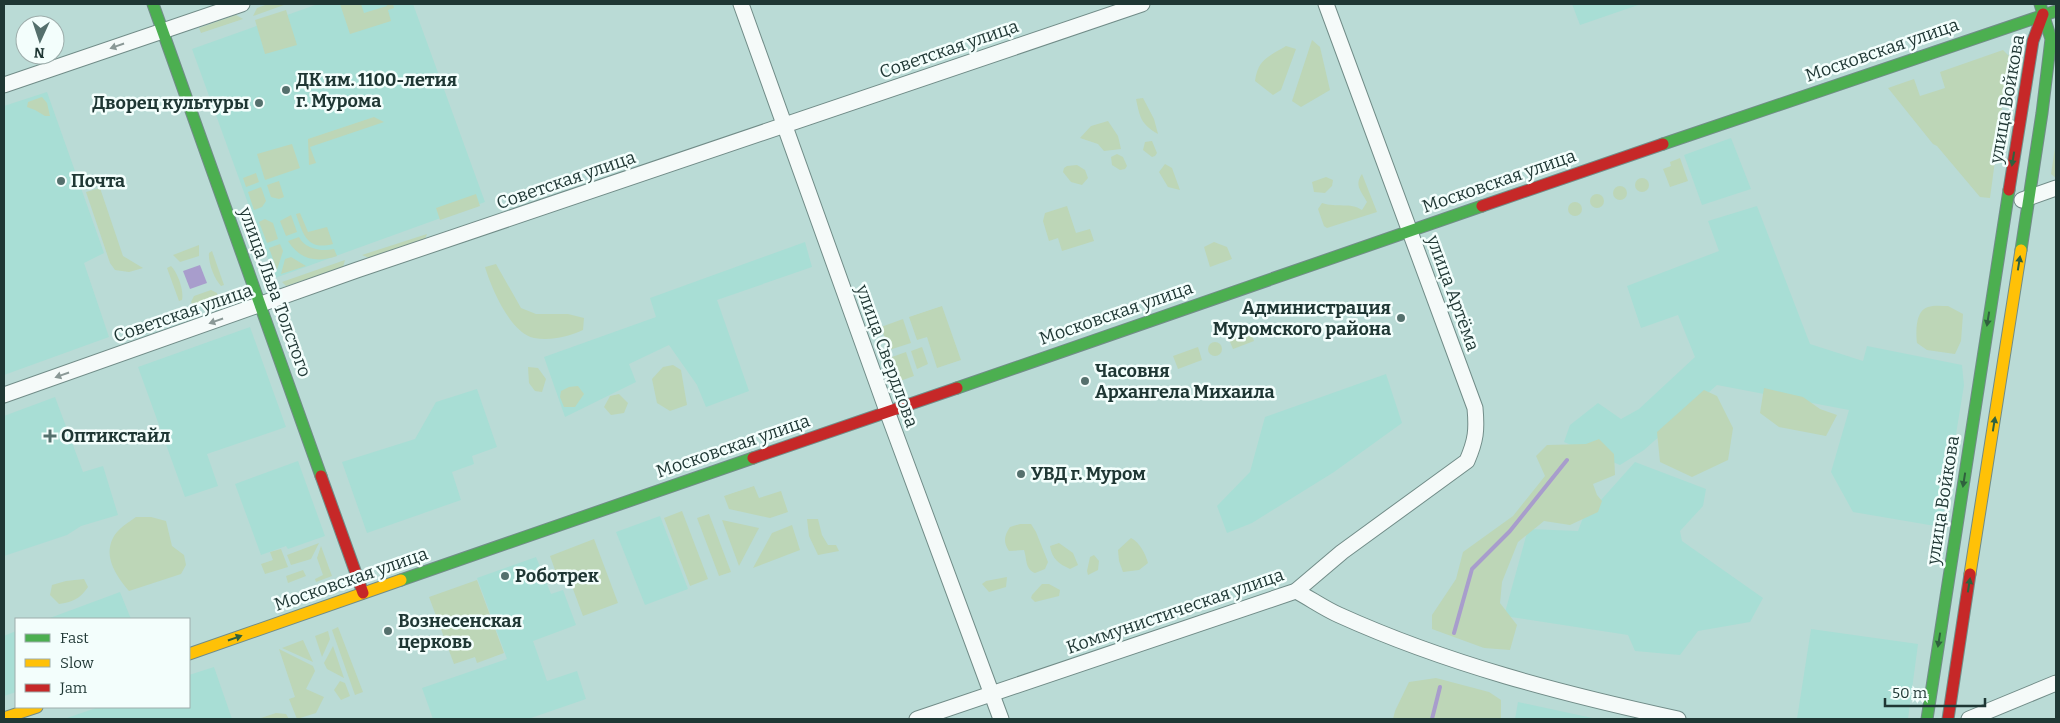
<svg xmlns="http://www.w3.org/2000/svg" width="2060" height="723" font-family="Bitter,serif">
<rect width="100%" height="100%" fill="#badbd6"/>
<g fill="#a8ded5">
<polygon points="318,4 413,4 485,202 275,278 192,49"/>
<polygon points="1572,4 1641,4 1580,25"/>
<polygon points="47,92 104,253 84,263 109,337 4,375 4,106"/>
<polygon points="1731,138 1751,189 1702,205 1684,155"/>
<polygon points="1757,206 1810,344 1863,361 1867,346 1962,365 1964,385 1941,527 1853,512 1831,472 1849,410 1717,385 1644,450 1620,465 1564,442 1570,425 1598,403 1621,419 1639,409 1695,357 1678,315 1641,328 1627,286 1719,251 1708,221"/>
<polygon points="805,242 812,267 717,300 749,391 706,407 697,385 669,345 629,364 636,382 565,417 544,357 656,317 650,298"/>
<polygon points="250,327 286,427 207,454 218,486 185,497 138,367"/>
<polygon points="1386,374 1402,423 1334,472 1252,523 1227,533 1217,506 1250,472 1265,417"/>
<polygon points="477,389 497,447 472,456 474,464 452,472 461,500 367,533 342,462 415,439 436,402"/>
<polygon points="55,397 83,472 103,466 118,515 81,526 67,535 4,556 4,416"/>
<polygon points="298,461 325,536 288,549 286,546 261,555 235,484"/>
<polygon points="1635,462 1706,489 1703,506 1680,531 1682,541 1763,598 1750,622 1698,631 1680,655 1635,651 1628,635 1504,616 1528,529 1578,531 1590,499 1601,500"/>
<polygon points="660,516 688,589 645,605 616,532"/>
<polygon points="536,557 551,594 563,590 576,625 533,641 547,681 577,671 586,699 528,719 433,719 422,688 507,659 477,578"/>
<polygon points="120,592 131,619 47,619 66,612"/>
<polygon points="1811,629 1918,644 1908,719 1797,719"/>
<polygon points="16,631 16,692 4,696 4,636"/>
<polygon points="214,667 232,719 64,719 99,707 189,707 189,675"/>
<polygon points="1518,702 1597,719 1515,719"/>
</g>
<g fill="#bdd6b7">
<polygon points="268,4 284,5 253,16 257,8"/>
<polygon points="340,4 361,4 364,13 387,6 386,4 393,4 394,8 388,10 391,21 350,34"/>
<polygon points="286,10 297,45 265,54 255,20"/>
<polygon points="236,15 243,19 201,33 199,28"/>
<polygon points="1312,40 1320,47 1330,90 1301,107 1292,101"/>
<path d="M1286 46 1296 49 1281 90 1273 95 1255 81C1258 59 1268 57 1286 46Z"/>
<polygon points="2003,50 2009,56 1990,198 1980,197 1937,146 1933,144 1888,88 1914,79 1920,96 1945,88 1940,72"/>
<polygon points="42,97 47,103 50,116 45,116 35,110 27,107 28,102"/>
<path d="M1143 98 1154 119 1158 134C1141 124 1140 118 1136 99Z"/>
<polygon points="374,117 384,122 310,147 316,163 309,165 308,139"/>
<polygon points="1108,121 1118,136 1121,149 1104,151 1098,144 1080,138 1091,126"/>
<polygon points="1152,141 1157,153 1155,156 1152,157 1143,150 1145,142"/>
<polygon points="2056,141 2056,178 2051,174"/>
<polygon points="292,144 300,168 265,180 257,154"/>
<polygon points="1117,154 1123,157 1127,166 1125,169 1120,170 1112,165 1111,157"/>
<polygon points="1680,158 1688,181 1670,187 1663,169 1671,166 1670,162"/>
<polygon points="1165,164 1172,168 1180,190 1168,187 1159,172"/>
<polygon points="1077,165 1085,170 1088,178 1082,185 1071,182 1063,172 1064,168 1067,166"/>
<polygon points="256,173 259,182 246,187 243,178"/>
<path d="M1362 174 1377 212 1327 228 1324 226 1318 209 1322 203C1337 208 1350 202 1362 210L1367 202C1361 191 1354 185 1362 174Z"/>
<polygon points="1326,177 1333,180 1332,186 1325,193 1314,192 1312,182"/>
<circle cx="1642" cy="185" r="7"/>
<polygon points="279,181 284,197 279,199 271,197 267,185"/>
<circle cx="1620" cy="193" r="7"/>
<polygon points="261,187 266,201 262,207 254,210 248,192"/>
<polygon points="100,188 123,256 143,268 129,272 115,270 110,263 86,192"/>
<circle cx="1597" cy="201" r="7"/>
<polygon points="476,194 480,206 440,220 436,208"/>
<circle cx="1575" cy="209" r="7"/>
<polygon points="1067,206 1076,233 1090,229 1094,241 1062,251 1058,238 1049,241 1043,221 1045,213"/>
<path d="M300 213 308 232 327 227 333 244C307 251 303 234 296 214Z"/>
<polygon points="291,215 297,232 286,236 280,221"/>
<polygon points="265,219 273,223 278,239 267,243 259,222"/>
<polygon points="427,234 425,239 369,258 362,255"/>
<path d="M299 237C305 249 322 252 334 249L337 256C317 263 300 260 288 241Z"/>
<polygon points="1214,242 1227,247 1232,259 1210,267 1204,247"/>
<polygon points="280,244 283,251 277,270 269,248"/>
<polygon points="199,245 199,256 180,262 173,255"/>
<path d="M212 251 224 285 221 286C214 279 208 262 209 253Z"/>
<polygon points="291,257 306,266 281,274 285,259"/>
<polygon points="345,260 343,267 286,286 282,282"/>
<path d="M496 264 521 308 536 314H568L584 318 583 330C567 337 551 341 534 338 510 333 491 287 485 267Z"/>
<path d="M171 266C178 273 184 291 182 300L179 301 167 268Z"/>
<polygon points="211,290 217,293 218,297 193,306 191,302 194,296"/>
<polygon points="942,306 961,360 937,368 927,337 917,340 909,317"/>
<path d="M1948 306 1963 314 1961 341 1955 354 1927 350 1917 343C1916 332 1915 311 1928 307 1934 305 1942 306 1948 306Z"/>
<polygon points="903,319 911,343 889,350 881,327"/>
<polygon points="1250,329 1254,341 1233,349 1228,337"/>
<circle cx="1215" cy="349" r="7"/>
<polygon points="922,347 928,364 917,369 911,351"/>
<polygon points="1198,347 1202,360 1178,369 1173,356"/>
<polygon points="906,352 914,376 900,381 892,357"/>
<polygon points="673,365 681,370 687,405 670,411 657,403 652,379 663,367"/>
<polygon points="528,367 538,368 546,379 542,392 535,391 529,383"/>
<polygon points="578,386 584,394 575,407 564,407 560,397 561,391 569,387"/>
<polygon points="1764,388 1803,397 1820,409 1837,415 1826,436 1779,427 1760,413"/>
<polygon points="1704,390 1717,396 1733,428 1728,460 1692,477 1660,462 1657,432"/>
<polygon points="619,394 628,403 624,413 611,415 604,407 610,396"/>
<polygon points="1599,439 1614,454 1615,475 1593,484 1597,495 1602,501 1598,512 1570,525 1544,521 1518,542 1502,582 1500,603 1517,625 1510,650 1484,648 1432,629 1432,615 1456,579 1463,552 1513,516 1545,476 1536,456 1547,445 1586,444"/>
<polygon points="754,486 759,498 781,491 788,512 770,518 729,509 724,496"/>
<polygon points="682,511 708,579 690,586 664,518"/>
<polygon points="709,514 731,572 719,576 697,518"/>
<path d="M136 517H151L166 521 172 546 184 555 186 565 181 574 129 591C117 577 103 557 113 538 117 529 129 522 136 517Z"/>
<polygon points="807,519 818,519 822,535 828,545 836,545 839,551 818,555 809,536"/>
<polygon points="722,520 759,528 739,566"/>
<path d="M1020 524H1031L1036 532 1048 562 1045 569 1035 573C1025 569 1027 559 1024 550L1009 551C1003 542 1004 536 1010 527Z"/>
<polygon points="792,525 800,550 753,568 772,533"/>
<path d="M1131 538C1140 543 1145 553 1148 563L1139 570 1123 572 1119 561 1118 550Z"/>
<polygon points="594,539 618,603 583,616 570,581 560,584 550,556"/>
<polygon points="319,543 311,559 291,565 287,555"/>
<path d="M1059 543 1073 553 1078 565 1070 569C1059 564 1052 559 1050 546Z"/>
<polygon points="321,546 332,576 316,582 315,579 323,575 317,558"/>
<polygon points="281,549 288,567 265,574 261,564 273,560 270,552"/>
<polygon points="1094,555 1099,561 1098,570 1088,575 1087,571 1090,557"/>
<polygon points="303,570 306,576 288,583 286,576"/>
<polygon points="1007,577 1006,587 989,592 982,584 986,581"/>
<path d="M84 579 88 587C80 599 72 602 59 604L50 595 52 585 66 581Z"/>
<polygon points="477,580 504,653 477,663 475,657 454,664 429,597"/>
<polygon points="1042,584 1049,584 1060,590 1059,596 1035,602 1031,598 1032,595"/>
<polygon points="338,627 363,692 355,695 332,630"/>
<polygon points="328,631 330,639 322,657 315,636"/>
<polygon points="303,640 313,662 282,648"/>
<polygon points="333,646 344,678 327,669 324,663"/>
<polygon points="279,649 313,666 315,671 306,689 324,697 316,713 297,719 289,699 295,697"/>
<polygon points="1436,678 1489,692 1501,700 1501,719 1393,719 1395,711 1409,682"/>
<polygon points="340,681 345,683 350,696 341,700 334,690"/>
<polygon points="276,713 286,714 289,719 258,719"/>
</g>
<polygon fill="#a89dcc" points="200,265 207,283 190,289 183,271"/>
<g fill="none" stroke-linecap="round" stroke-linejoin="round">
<g stroke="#a89dcc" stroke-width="4">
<polyline points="1454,633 1472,569 1510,531 1567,460"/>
<polyline points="1432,719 1440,687"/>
</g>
<defs>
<g id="street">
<polyline points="741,4 887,411 1001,719"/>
<polyline points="4,85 242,4"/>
<polyline points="2022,200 2056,188"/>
<polyline points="4,395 357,270 1142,4"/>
<path d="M1296 591C1311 599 1325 609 1339 615 1447 664 1563 694 1678 719"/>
<path d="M917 719 1296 591 1342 552 1467 461C1476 440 1477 430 1475 408L1326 4"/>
<polyline points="1969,719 2056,683"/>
</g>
<g id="fast">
<polyline points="153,4 321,476"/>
<polyline points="1663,144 2056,11"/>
<polyline points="2021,250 2042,113 2051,39 2040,4"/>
<polyline points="957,388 1482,206"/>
<polyline points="401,580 753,458"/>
<polyline points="1927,719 2009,190"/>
</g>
<g id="slow">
<polyline points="1970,574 2021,250"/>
<polyline points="189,654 401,580"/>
<polyline points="4,718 37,707"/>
</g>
<g id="jam">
<polyline points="2009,190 2033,41 2043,14"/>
<polyline points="1482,206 1663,144"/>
<polyline points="753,458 957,388"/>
<polyline points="321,476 363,593"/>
<polyline points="1948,719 1970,574"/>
</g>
</defs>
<use href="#street" stroke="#718c88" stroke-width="17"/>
<use href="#fast" stroke="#718c88" stroke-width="13"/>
<use href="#slow" stroke="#718c88" stroke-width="13"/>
<use href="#jam" stroke="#718c88" stroke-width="13"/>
<use href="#street" stroke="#f5faf9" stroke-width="15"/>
<use href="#fast" stroke="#4caf50" stroke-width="11"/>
<use href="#slow" stroke="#ffc107" stroke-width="11"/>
<use href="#jam" stroke="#c62828" stroke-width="11"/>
</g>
<defs><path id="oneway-solid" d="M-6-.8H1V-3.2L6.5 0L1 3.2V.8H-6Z" transform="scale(1.25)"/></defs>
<g fill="#8a9896">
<use href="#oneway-solid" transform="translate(117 46) rotate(161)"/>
<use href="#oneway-solid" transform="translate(216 321) rotate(161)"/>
<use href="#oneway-solid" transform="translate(62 375) rotate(161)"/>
</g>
<g fill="#2f613e">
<use href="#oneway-solid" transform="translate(2013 159) rotate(99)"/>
<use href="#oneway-solid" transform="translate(2019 263) rotate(-81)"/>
<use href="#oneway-solid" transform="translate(1988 319) rotate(99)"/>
<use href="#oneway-solid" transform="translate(1994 424) rotate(-81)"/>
<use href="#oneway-solid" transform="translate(1964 480) rotate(99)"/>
<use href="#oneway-solid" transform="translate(1969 585) rotate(-81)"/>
<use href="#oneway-solid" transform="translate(235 638) rotate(-19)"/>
<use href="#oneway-solid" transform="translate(1939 640) rotate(99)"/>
</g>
<g fill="#55706d" stroke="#f3fefc" stroke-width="2">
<circle cx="286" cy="90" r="5"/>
<circle cx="259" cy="103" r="5"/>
<circle cx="61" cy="181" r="5"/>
<circle cx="1401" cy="318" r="5"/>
<circle cx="1085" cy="381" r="5"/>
<path d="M47.5 428.5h5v5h5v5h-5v5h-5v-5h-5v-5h5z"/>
<circle cx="1021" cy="474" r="5"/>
<circle cx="505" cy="576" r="5"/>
<circle cx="388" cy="631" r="5"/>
</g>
<g text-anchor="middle" stroke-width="5" stroke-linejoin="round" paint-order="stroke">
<g font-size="18" fill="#1f3734" stroke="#f3fefc">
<text transform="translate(949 49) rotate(-19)" y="6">Советская улица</text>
<text transform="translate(1882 50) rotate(-19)" y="6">Московская улица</text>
<text transform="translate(2007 99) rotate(-80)" y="6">улица Войкова</text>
<text transform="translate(566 180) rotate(-19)" y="6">Советская улица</text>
<text transform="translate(1499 181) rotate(-19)" y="6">Московская улица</text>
<text transform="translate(275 292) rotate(70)" y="6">улица Льва Толстого</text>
<text transform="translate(1453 293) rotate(70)" y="6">улица Артёма</text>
<text transform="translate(183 313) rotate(-19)" y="6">Советская улица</text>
<text transform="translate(1116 313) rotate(-19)" y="6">Московская улица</text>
<text transform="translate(887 356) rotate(70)" y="6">улица Свердлова</text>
<text transform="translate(733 446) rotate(-19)" y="6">Московская улица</text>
<text transform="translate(1943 500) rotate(-81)" y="6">улица Войкова</text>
<text transform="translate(351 579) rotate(-19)" y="6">Московская улица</text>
<text transform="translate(1175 611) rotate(-19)" y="6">Коммунистическая улица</text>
</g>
<g font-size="18" font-weight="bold" fill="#1f3734" stroke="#f3fefc" text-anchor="start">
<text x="296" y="86">ДК им. 1100-летия<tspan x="296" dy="21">г. Мурома</tspan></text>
<text x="249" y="109" text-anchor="end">Дворец культуры</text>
<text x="71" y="187">Почта</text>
<text x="1391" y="314" text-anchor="end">Администрация<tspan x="1391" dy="21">Муромского района</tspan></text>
<text x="1095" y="377">Часовня<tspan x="1095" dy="21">Архангела Михаила</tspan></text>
<text x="61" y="442">Оптикстайл</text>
<text x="1031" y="480">УВД г. Муром</text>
<text x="515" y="582">Роботрек</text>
<text x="398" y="627">Вознесенская<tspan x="398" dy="21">церковь</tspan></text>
</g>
</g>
<rect width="2060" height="723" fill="none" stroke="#1f3734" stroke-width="10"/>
<rect x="15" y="618" width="175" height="90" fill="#f3fefc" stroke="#9eaeac"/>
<rect x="25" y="634" width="25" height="8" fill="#4caf50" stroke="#9eaeac"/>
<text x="60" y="643" font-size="15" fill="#1f3734">Fast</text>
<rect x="25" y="659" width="25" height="8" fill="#ffc107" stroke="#9eaeac"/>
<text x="60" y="668" font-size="15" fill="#1f3734">Slow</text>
<rect x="25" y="684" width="25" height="8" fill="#c62828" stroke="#9eaeac"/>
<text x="60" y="693" font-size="15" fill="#1f3734">Jam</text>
<g transform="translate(40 40) rotate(183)"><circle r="24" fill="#f3fefc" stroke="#9eaeac"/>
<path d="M0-4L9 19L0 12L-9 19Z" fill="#55706d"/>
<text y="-8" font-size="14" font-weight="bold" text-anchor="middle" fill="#1f3734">N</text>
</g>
<path d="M1885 698v8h100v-8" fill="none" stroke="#1f3734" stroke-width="2.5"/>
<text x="1892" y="698" font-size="15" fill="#1f3734" stroke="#f3fefc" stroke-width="4" paint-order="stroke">50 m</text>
</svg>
